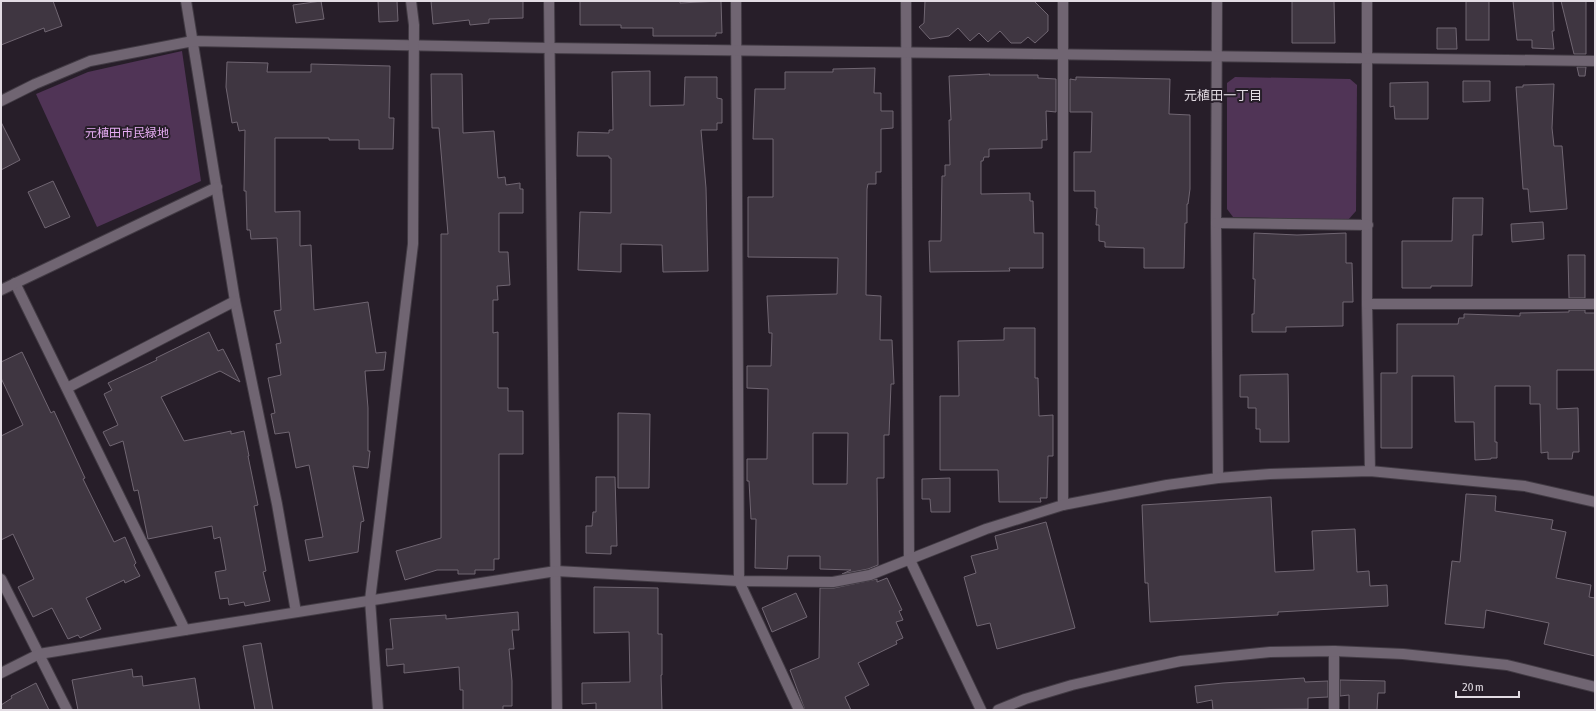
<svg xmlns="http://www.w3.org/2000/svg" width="1596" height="711" font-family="'Asap Condensed','Noto Sans JP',sans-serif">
<rect width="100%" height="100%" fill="#271e29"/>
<g fill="#503456">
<polygon points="182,51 201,181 97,227 36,94 88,72"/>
<polygon points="1235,77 1350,79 1357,85 1356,211 1348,220 1233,217 1227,209 1227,83"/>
</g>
<g fill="#3f3641" stroke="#706672" fill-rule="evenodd">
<polygon points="1,1 53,1 62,26 45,32 44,28 1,45"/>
<polygon points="321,1 324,19 296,23 293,5"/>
<polygon points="378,1 397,1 398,21 379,22"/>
<polygon points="431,1 523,1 523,18 489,19 489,23 470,25 469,20 433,24"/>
<polygon points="580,1 680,1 680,3 721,1 722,33 716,33 716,36 653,36 653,28 621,28 621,25 580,25"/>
<polygon points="925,1 1034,1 1048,15 1048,31 1035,43 1028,37 1021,43 1011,43 1000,31 988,42 979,33 970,41 958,28 949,36 930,39 919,27 924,23"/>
<polygon points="1292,1 1334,1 1335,43 1292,43"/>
<rect x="1466" y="1" width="23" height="39"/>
<polygon points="1513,1 1553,1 1554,31 1552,31 1554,49 1532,48 1532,40 1517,40"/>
<polygon points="1561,1 1586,1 1586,54 1574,54"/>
<polygon points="1437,28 1456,28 1457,49 1437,49"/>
<polygon points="227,62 268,63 267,72 311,72 311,64 390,66 389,118 394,118 393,149 359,149 359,140 329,140 329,138 275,138 275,212 300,211 300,246 311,245 314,310 368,302 376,353 386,352 384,370 365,371 368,408 368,451 370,451 368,468 353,466 364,521 361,522 358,552 309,561 305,540 323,537 309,465 296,468 289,432 275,434 271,414 275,413 268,378 281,375 276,344 281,343 274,311 281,310 277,238 251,239 250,230 247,230 246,191 244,191 245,130 239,131 237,122 232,123 226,87"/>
<polygon points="1577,67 1586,67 1585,76 1579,76"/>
<path d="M875 68 874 93H881V111H893V128L881 129V172H876V184H868L867 189 866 295 881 296 880 340H892L894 384H891L889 435H884V478H877L878 565 868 569 842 574 851 570 820 569V556H788L787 569 755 568 756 519H751L749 481H747V459H767L768 389 747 388V366H771L772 333H769L767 296 837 294 838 258 748 257V197H773V139H753L755 89H785V72H833V69ZM813 433H848L847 484H813Z"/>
<polygon points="650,71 650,106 684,105 685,77 717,77 717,98 722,99 722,123 717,123 717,130 701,130 706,188 708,271 663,272 662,245 621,244 621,272 578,270 580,212 611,213 611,158 609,158 609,156 577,156 578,132 609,133 609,130 613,130 612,72"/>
<polygon points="431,74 462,74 463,133 494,131 498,178 505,177 506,185 520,183 520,189 523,189 523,213 499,213 499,252 508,252 510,285 497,286 498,300 493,300 493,333 498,332 498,388 508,388 508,411 523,411 523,454 499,454 499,559 494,559 494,570 475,570 475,574 458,574 458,570 437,570 405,580 396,551 441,538 441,234 448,234 439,128 432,128"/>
<polygon points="990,74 989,75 1038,75 1038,78 1056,79 1056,112 1046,111 1047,140 1042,140 1042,148 989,149 989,157 984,157 983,161 981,161 981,194 1030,193 1030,201 1033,201 1034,233 1043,233 1043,268 1009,268 1010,271 930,272 929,241 941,241 942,176 945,176 945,165 950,165 949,120 951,120 949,76"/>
<polygon points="1076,77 1170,79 1169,114 1190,115 1190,189 1188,204 1187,204 1187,223 1185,223 1184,268 1144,268 1144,248 1105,247 1105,242 1099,241 1099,225 1096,225 1097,208 1095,208 1095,191 1074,191 1074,152 1091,152 1092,112 1070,112 1070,79 1076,80"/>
<polygon points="1463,81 1490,81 1490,101 1463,102"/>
<polygon points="1428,82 1428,119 1395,119 1394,106 1390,107 1390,83"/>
<polygon points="1554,84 1552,128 1554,146 1562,146 1567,209 1530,212 1528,189 1523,189 1516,87 1523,87 1523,85"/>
<polygon points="1,122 20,160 1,170"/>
<polygon points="53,181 70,217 45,228 28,192"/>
<polygon points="1453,198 1483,198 1482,235 1473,235 1472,286 1431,286 1431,288 1402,288 1402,241 1452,241"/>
<polygon points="1543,222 1544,239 1512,242 1511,224"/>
<polygon points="1254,233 1297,235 1346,233 1346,263 1352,263 1353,302 1343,302 1343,326 1286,327 1286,332 1252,332 1252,314 1254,314 1255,279 1253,279"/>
<polygon points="1568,255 1585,255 1585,298 1569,298"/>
<polygon points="1569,310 1585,310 1585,313 1595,313 1595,370 1557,370 1557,409 1578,408 1579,452 1573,452 1572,459 1548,459 1548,452 1541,453 1540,404 1530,404 1530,386 1495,386 1495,442 1497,442 1497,458 1491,458 1491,459 1475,460 1474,422 1455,422 1454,376 1412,376 1412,448 1381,448 1381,373 1397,373 1397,324 1458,324 1459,318 1464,318 1464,314 1520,316 1520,313 1569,312"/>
<polygon points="1004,328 1035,328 1035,378 1038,378 1039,416 1053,415 1053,456 1048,456 1047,498 1040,498 1041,502 999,502 998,470 940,470 940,396 959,396 958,341 1004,340"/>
<polygon points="209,332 218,351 223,349 240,382 220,371 161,397 184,441 231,431 231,434 244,431 249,456 248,456 258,505 254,506 266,571 263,572 270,601 245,606 244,602 229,605 228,598 220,599 215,572 226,570 220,537 214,539 212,526 148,539 138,490 134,491 123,441 110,446 103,432 118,425 104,394 112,390 108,383 157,360 156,358"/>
<polygon points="22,352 51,413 54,411 85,478 83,479 114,542 125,537 136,563 134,565 140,576 125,583 124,580 86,598 101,629 80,638 78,635 68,639 52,608 33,617 18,587 34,579 13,534 1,540 1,436 23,425 1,378 1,362"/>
<polygon points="1288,374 1289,442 1260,442 1260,429 1256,429 1256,408 1248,408 1248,397 1240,397 1240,375"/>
<polygon points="618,413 650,414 649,488 618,488"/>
<polygon points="596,477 615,477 617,546 611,546 611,554 586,553 586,526 592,526 593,512 596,512"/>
<polygon points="950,478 950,512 931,512 930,499 922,499 922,479"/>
<polygon points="1466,494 1496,496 1495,511 1553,520 1551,529 1566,532 1556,578 1591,585 1589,597 1595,598 1595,656 1544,644 1549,623 1486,610 1484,628 1445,624 1452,561 1460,562"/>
<polygon points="1271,497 1275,572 1314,570 1312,531 1355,529 1357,572 1369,571 1370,586 1387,585 1388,606 1278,612 1278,615 1150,622 1148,583 1145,583 1142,505"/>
<polygon points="1046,522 1075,628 997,649 990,623 977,626 964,577 976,573 971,556 998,549 995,536"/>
<polygon points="887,578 902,610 899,611 903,620 896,622 903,638 896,641 897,644 858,663 869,685 845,697 851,710 805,710 790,670 819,658 820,588 834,588 877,579 877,582"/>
<polygon points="594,587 658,588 658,634 662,634 662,675 661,675 662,710 596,710 596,703 582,704 582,683 630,682 629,632 594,633"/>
<polygon points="796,593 807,617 772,632 762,608"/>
<polygon points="518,612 519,630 512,630 514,649 509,649 512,681 512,706 503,706 503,710 463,710 463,690 460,690 459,667 404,673 404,664 387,666 386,649 393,649 390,619 446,615 446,619"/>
<polygon points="261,643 273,710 255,710 243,646"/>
<polygon points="132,669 133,677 142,676 143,686 195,678 200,710 78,710 72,680"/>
<polygon points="1304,678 1305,682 1328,681 1328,697 1308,698 1308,709 1213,710 1212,700 1197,703 1195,686 1223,683"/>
<polygon points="1340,680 1385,681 1385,693 1378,693 1377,710 1349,710 1349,695 1340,696"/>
<polygon points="36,683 49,710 1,710 1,705 12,698 11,696"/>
</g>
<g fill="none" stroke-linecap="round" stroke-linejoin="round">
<defs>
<g id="minor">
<polyline points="186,1 235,301 277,504 296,612"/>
<polyline points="549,1 557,710"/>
<polyline points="736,1 739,581 799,710"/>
<polyline points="906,1 909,558 981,710"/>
<polyline points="1217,1 1216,223 1218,478"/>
<polyline points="1367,1 1367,304 1370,471"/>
<polyline points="1,101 35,84 90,61 193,41 549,48 1595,61"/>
<polyline points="1216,223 1368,225"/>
<polyline points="15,283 185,630"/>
<polyline points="1,290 217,187"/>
<polyline points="1367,304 1595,304"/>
<polyline points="67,388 235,301"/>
<polyline points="1063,505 1063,1"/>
<polyline points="1,579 67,710"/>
<polyline points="1334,651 1334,710"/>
<polyline points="1,673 39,654 185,630 556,571 739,581 833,582 870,575 986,529 1063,505 1167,485 1218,478 1270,474 1370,471 1525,486 1595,502"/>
<polyline points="378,710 370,600 413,244 414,25 411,1"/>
<polyline points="998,710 1025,699 1072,685 1133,671 1181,661 1270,652 1334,651 1403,654 1507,665 1595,687"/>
</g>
</defs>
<use href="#minor" stroke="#423b44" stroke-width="12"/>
<use href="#minor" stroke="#706572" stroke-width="10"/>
</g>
<g text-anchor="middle" stroke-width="4" stroke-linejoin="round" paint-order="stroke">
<g font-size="12" fill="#e7adf4" stroke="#271e29">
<text x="127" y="137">元植田市民緑地</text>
</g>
<g font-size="13" fill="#e2dce3" stroke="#271e29">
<text x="1223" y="100">元植田一丁目</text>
</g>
</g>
<rect width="1596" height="711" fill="none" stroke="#e2dce3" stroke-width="4"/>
<path d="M1456 691v6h63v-6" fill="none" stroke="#e2dce3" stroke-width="2"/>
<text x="1462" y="691" font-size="12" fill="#e2dce3" stroke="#271e29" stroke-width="3" paint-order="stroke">20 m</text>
</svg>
